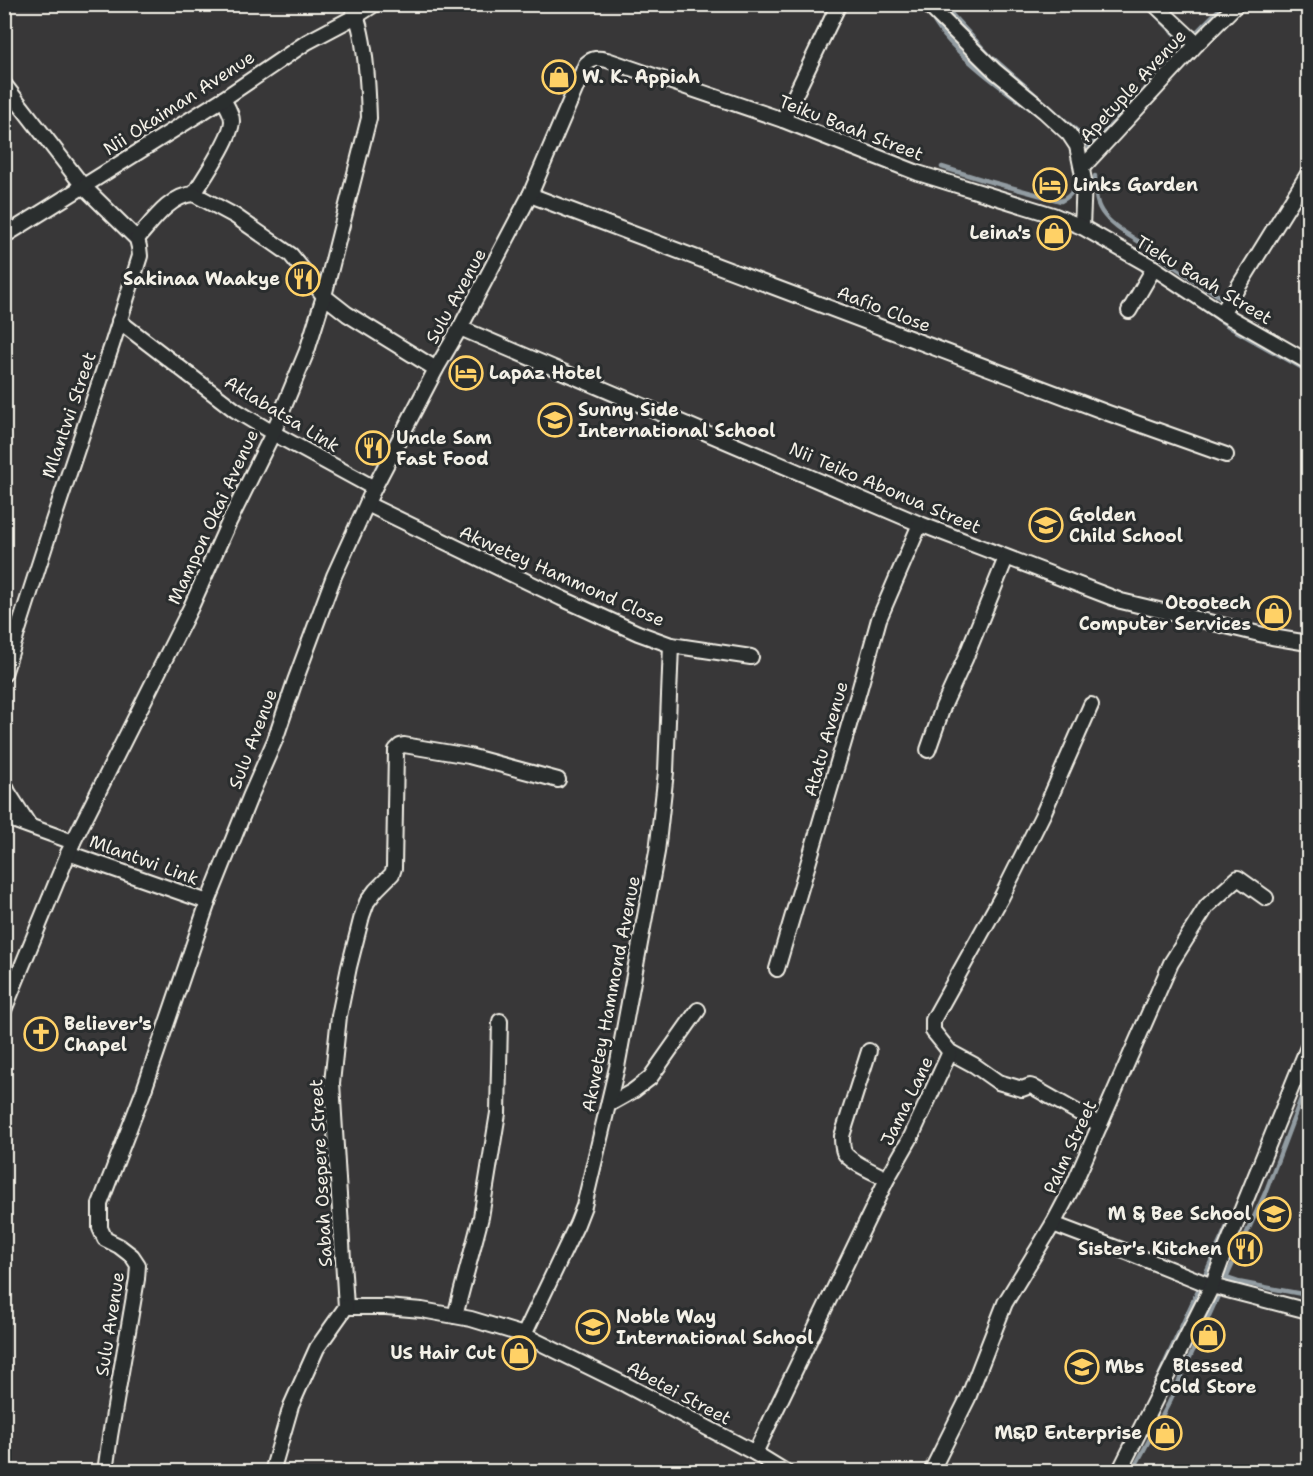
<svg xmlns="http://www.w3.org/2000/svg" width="1313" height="1476" font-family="'Shantell Sans',sans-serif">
<rect width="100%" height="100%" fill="#383738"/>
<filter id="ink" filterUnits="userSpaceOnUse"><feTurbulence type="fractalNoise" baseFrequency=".0167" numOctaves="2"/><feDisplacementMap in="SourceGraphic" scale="12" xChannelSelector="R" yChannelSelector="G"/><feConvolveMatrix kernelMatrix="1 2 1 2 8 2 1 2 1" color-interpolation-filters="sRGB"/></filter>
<g filter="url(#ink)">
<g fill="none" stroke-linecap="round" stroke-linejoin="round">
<g stroke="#929ca2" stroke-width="4.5">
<polyline points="942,4 990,56"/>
<polyline points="1155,14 1185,45"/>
<path d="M930 15C934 21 938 28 943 34 968 65 1008 92 1040 116"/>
<polyline points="994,59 1084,137 1090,149"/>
<path d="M1089 147C1137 102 1176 49 1225 4"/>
<path d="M942 167 984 180 1061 201C1075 194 1075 186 1076 171"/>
<path d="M1095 176C1095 188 1095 202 1102 212 1111 225 1125 233 1138 241 1165 261 1194 280 1222 298"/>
<polyline points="1205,310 1231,328 1308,371"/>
<polyline points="1302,1047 1308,1030"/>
<polyline points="1226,1278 1238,1282 1302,1294"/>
<polyline points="1150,1396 1233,1213"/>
<polyline points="1132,1472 1169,1403 1266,1191 1308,1080"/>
</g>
<defs>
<g id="minor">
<polyline points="927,4 995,71 1044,111 1069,134 1077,146 1084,180 1082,227"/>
<polyline points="1154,4 1197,44"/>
<polyline points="4,84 83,186 137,239 139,247 140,256 112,345 53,521 4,674"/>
<polyline points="783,120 839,4"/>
<polyline points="1082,168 1197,44 1237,4"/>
<path d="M194 194C203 179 232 137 232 121 232 113 226 105 223 99"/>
<polyline points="530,195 1108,413 1226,455"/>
<polyline points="4,236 223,99 307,42 358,15 375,4"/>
<path d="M137 239C152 222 170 195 194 194L235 216 291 255 324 296 347 314 436 369"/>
<polyline points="1129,311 1154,268"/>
<polyline points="1222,313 1308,174"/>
<polyline points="119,321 235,410 273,433 374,488"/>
<polyline points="460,328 920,524 1121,601 1272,637 1308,643"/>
<polyline points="367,504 561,598 638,633 671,645 751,657"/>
<polyline points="1091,705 1043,814 1002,896 933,1020 933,1031 950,1052 974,1065 998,1082 1022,1089 1030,1086 1033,1087 1100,1125"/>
<polyline points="928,750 943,707 965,659 1006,558"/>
<polyline points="4,783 8,792 29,825"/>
<polyline points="4,817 73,842"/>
<polyline points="68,853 208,902"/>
<polyline points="777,969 859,691 879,619 920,524"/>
<path d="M4 1010 73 842 191 607 229 522 273 433 307 351 324 296 369 118C368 88 366 30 351 4"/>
<path d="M869 1051 842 1136C842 1141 842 1147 844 1152 849 1162 876 1173 887 1179"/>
<polyline points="608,1105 633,1091 650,1078 698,1010"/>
<polyline points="1053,1224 1127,1252 1212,1286 1308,1311"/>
<polyline points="346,1307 332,1083 339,1016 349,967 362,916 367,902 376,890 392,874 394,868 396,750 400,746 404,745 469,756 558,780"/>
<polyline points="346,1307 386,1307 422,1310 471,1319 524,1335 626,1385 755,1453 786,1472"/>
<polyline points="455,1316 481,1217 498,1113 500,1021"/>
<polyline points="524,1335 577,1224 584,1206 617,1067 657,852 666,772 671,645"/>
<polyline points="755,1453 887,1179 911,1137 950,1052"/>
<path d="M105 1472 110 1436 137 1279 138 1265 132 1256 119 1246 105 1239 100 1228V1204L144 1090 208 902 250 797 275 740 295 681 334 576 374 488 436 369 460 328 530 195 586 64C593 58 598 58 607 60L783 120 918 173 1053 215 1082 227 1154 268 1222 313 1308 362"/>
<polyline points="272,1472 291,1406 317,1348 346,1307"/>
<polyline points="931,1472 968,1398 1005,1303 1053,1224 1073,1186 1171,963 1207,906 1238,878 1266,898"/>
<polyline points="1119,1472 1212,1286 1223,1256 1308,1047"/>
<polyline points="1308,1472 1308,1470"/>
</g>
</defs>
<use href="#minor" stroke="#f4f1e8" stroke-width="18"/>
<use href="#minor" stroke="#2a2d2e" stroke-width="14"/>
</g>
</g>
<defs>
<symbol id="shop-ring" viewBox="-11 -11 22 22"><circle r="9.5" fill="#2a2d2e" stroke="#ffd166" stroke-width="1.5"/><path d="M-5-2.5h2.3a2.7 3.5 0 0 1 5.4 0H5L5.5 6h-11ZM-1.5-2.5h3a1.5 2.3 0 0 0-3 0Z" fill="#ffd166"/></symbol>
<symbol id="hotel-ring" viewBox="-11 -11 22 22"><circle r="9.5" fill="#2a2d2e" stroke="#ffd166" stroke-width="1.5"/><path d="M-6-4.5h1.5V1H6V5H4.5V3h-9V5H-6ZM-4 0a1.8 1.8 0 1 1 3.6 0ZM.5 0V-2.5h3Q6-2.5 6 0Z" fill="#ffd166"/></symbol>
<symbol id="restaurant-ring" viewBox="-11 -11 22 22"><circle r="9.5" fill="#2a2d2e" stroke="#ffd166" stroke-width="1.5"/><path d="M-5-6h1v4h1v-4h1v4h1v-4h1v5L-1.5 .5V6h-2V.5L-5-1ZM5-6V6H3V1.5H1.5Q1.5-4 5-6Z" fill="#ffd166"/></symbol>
<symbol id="school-ring" viewBox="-11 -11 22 22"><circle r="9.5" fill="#2a2d2e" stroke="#ffd166" stroke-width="1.5"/><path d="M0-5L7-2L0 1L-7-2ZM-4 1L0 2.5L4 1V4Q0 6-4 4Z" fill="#ffd166"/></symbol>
<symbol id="church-ring" viewBox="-11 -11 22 22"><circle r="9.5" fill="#2a2d2e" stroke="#ffd166" stroke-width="1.5"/><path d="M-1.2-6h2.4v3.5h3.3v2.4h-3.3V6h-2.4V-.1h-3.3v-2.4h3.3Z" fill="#ffd166"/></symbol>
</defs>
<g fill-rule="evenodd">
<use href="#shop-ring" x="540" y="58" width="38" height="38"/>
<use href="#hotel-ring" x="1031" y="166" width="38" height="38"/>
<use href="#shop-ring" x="1035" y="214" width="38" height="38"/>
<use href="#restaurant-ring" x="284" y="260" width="38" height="38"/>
<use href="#hotel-ring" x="447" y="354" width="38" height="38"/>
<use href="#school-ring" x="536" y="401" width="38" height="38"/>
<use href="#restaurant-ring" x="354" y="429" width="38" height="38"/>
<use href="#school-ring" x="1027" y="506" width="38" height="38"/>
<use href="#shop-ring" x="1255" y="594" width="38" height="38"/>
<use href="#church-ring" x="22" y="1015" width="38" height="38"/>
<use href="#school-ring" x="1255" y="1195" width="38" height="38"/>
<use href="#restaurant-ring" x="1226" y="1230" width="38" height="38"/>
<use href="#school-ring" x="574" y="1308" width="38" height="38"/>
<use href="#shop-ring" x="1189" y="1316" width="38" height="38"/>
<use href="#shop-ring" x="500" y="1334" width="38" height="38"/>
<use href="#school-ring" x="1063" y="1348" width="38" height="38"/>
<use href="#shop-ring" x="1146" y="1414" width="38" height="38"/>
</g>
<g text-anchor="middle" stroke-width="6" stroke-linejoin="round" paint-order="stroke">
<g font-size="18" font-weight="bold" fill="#f4f1e8" stroke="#2a2d2e" text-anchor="start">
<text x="582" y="83">W. K. Appiah</text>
<text x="1073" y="191">Links Garden</text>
<text x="1031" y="239" text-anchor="end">Leina's</text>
<text x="280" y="285" text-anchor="end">Sakinaa Waakye</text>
<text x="489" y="379">Lapaz Hotel</text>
<text x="578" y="416">Sunny Side<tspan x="578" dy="21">International School</tspan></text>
<text x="396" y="444">Uncle Sam<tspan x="396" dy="21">Fast Food</tspan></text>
<text x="1069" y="521">Golden<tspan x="1069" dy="21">Child School</tspan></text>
<text x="1251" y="609" text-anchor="end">Otootech<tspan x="1251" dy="21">Computer Services</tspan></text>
<text x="64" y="1030">Believer's<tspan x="64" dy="21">Chapel</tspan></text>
<text x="1251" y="1220" text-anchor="end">M &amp; Bee School</text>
<text x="1222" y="1255" text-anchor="end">Sister's Kitchen</text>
<text x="616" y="1323">Noble Way<tspan x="616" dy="21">International School</tspan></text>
<text x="496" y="1359" text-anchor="end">US Hair Cut</text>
<text x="1208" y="1372" text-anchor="middle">Blessed<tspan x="1208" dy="21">Cold Store</tspan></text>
<text x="1105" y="1373">Mbs</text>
<text x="1142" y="1439" text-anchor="end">M&amp;D Enterprise</text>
</g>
<g font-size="18" fill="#f4f1e8" stroke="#2a2d2e">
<text transform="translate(1133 86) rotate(-47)" y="6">Apetuple Avenue</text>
<text transform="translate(179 103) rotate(-33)" y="6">Nii Okaiman Avenue</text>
<text transform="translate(851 128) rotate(21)" y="6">Teiku Baah Street</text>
<text transform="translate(1204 280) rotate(31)" y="6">Tieku Baah Street</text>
<text transform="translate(456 296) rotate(-61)" y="6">Sulu Avenue</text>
<text transform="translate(884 309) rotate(21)" y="6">Aafio Close</text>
<text transform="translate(282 414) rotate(31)" y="6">Aklabatsa Link</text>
<text transform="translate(69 415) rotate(-71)" y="6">Mlantwi Street</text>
<text transform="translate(885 488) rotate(23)" y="6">Nii Teiko Abonua Street</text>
<text transform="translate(213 517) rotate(-65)" y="6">Mampon Okai Avenue</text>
<text transform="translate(562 576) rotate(24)" y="6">Akwetey Hammond Close</text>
<text transform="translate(253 739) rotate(-69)" y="6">Sulu Avenue</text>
<text transform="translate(826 739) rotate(-74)" y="6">Atatu Avenue</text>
<text transform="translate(144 860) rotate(20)" y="6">Mlantwi Link</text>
<text transform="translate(611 994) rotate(-79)" y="6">Akwetey Hammond Avenue</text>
<text transform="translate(907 1101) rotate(-64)" y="6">Jama Lane</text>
<text transform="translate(1070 1147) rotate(-65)" y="6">Palm Street</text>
<text transform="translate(321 1173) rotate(-93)" y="6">Sabah Osepere Street</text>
<text transform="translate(110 1324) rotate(-81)" y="6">Sulu Avenue</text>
<text transform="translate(679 1393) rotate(28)" y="6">Abetei Street</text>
</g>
</g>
<rect width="1313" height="1476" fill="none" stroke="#2a2d2e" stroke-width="24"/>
<rect x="12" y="12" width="1289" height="1452" fill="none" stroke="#f4f1e8" stroke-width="2" filter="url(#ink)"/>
</svg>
